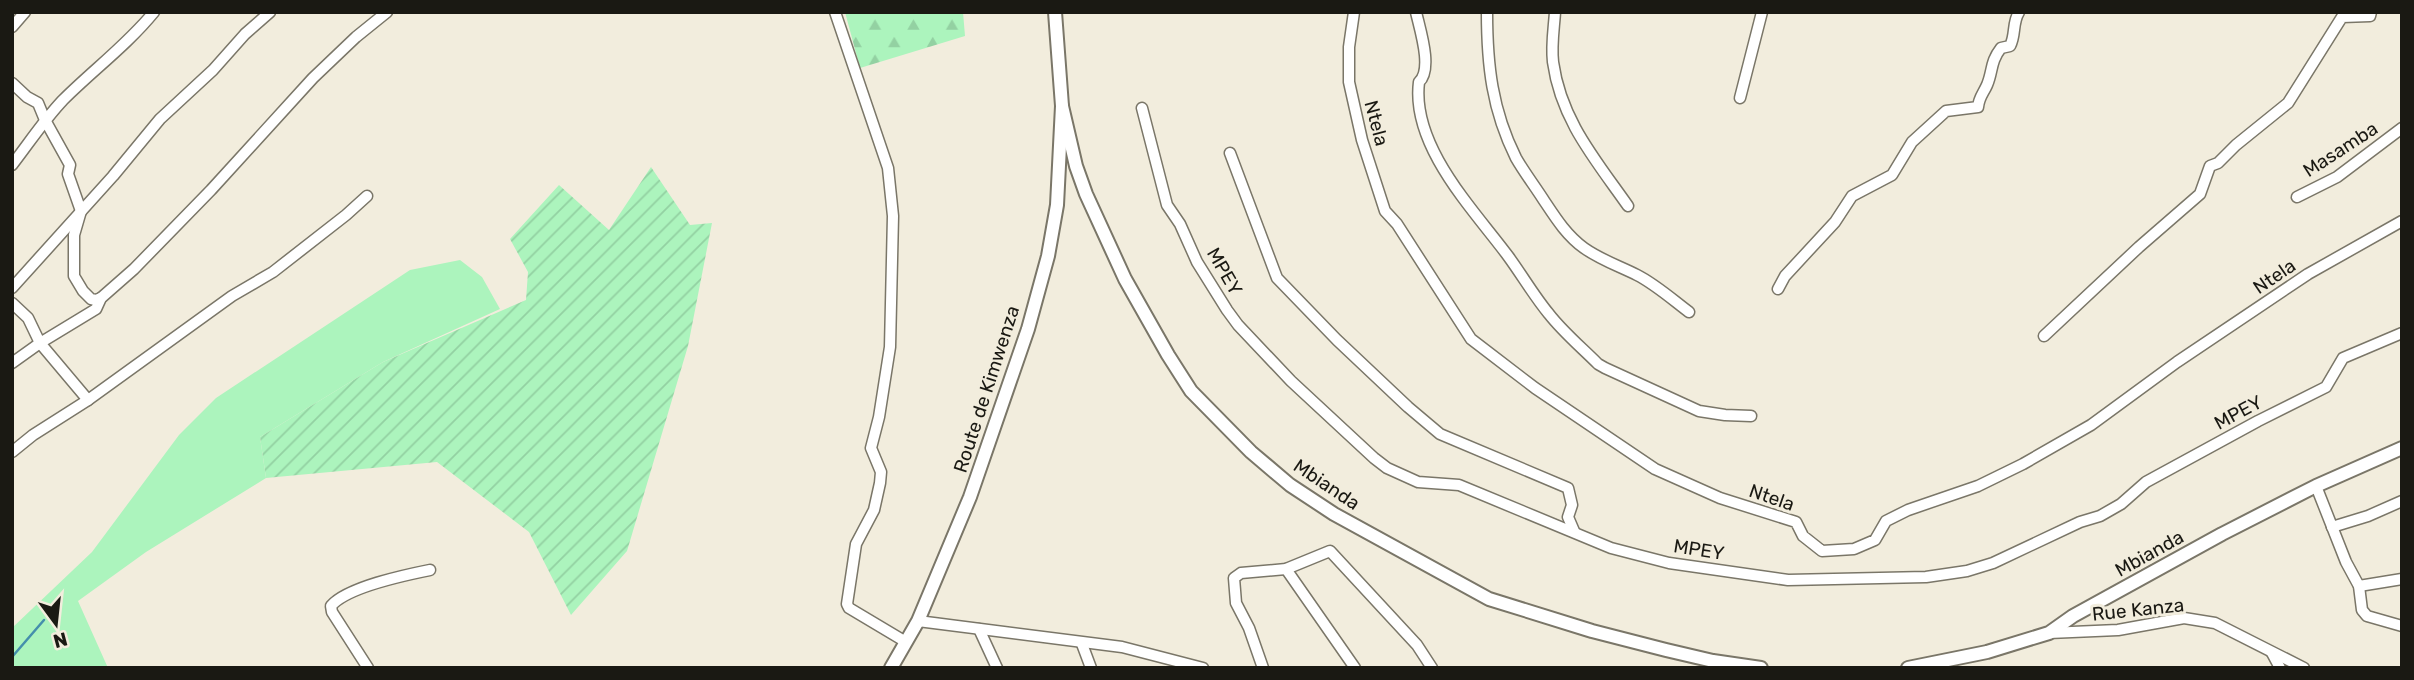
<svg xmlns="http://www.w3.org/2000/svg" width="2414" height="680" font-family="Rubik,sans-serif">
<defs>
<pattern id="forest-firs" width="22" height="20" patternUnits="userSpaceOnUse" patternTransform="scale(1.75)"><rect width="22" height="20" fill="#acf4bd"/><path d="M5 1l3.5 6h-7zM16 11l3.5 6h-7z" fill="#93d1a2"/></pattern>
<pattern id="garden-furrows" width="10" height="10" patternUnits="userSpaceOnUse" patternTransform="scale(1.75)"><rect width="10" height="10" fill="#acf4bd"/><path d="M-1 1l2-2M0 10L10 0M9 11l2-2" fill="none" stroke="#93d1a2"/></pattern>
</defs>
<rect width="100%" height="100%" fill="#f2eddd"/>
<polygon fill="#acf4bd" points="460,260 482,277 500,309 383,362 260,437 266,478 146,552 78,601 108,668 12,668 12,628 92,552 179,435 216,398 410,270"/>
<polygon fill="url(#forest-firs)" points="845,12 963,12 965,36 860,68"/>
<polygon fill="url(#garden-furrows)" points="651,167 690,225 712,223 688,346 627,551 571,615 529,532 437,462 266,478 260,437 383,362 526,300 528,272 510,239 559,185 609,230"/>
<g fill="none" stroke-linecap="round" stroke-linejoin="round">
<polyline stroke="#448fac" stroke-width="2.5" points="12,657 44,620"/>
<defs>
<g id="minor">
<polyline points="835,12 888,168 893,216 890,347 879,417 871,448 881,472 880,483 874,510 856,544 847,604 849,608 906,642"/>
<polyline points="1354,12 1349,47 1349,82 1362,140 1385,211 1397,224 1471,339 1535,388 1655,469 1720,498 1796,522 1803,536 1822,551 1854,549 1875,540 1886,521 1908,510 1978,486 2023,464 2091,425 2177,362 2308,274 2402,221"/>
<path d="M1416 12C1420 30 1433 69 1419 82 1411 146 1473 209 1508 256 1522 275 1534 296 1549 314 1563 332 1581 347 1598 364L1605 368 1699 411 1725 415 1751 416"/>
<path d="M1487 12C1487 65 1492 110 1516 158 1524 172 1534 185 1543 199 1555 217 1566 235 1584 248 1601 260 1619 266 1637 275 1655 284 1673 300 1689 312"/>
<path d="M1555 12C1554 28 1551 45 1553 62 1561 120 1595 159 1628 206"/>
<polyline points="12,27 25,12"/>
<polyline points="12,83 27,97 38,103 45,120 70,165 68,174 81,211 74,235 74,276 83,291 91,299 96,300 101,298"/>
<polyline points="1740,98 1762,12"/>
<polyline points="1142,108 1167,205 1180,224 1197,262 1227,310 1238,325 1291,381 1374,458 1387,468 1418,482 1459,485 1611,548 1669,563 1788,580 1926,577 1967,571 1993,563 2080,522 2100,516 2121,504 2146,482 2258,421 2326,387 2343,358 2402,333"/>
<polyline points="1230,153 1277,278 1337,340 1408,407 1440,434 1568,488 1572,505 1568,517 1574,531"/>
<path d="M12 165C29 143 44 120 63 100 93 70 127 45 154 12"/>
<polyline points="2297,197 2337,177 2402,128"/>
<polyline points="12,288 113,176 160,119 213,70 245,34 270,12"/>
<path d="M1778 289 1785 276 1835 222 1852 196 1892 175 1912 142 1946 111 1978 107C1979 97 1983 94 1987 85 1993 71 1990 62 2001 48L2010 46C2016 35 2012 23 2019 12"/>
<polyline points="12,303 28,318 40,343 88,400"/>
<polyline points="2044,336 2139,247 2200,194 2210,166 2218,163 2236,145 2288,103 2342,17 2370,16 2371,12"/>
<polyline points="12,363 40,343 96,309 101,298 134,269 211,190 313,78 356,37 387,12"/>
<polyline points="12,452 33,435 88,400 232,296 273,272 346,215 367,196"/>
<polyline points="2316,486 2346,562 2359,586 2362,610 2367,616 2402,626"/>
<polyline points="2332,527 2368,516 2402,501"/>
<polyline points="1286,569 1355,668"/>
<polyline points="2359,586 2402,579"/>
<polyline points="918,621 1122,647 1203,668"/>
<polyline points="979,629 997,668"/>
<polyline points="2049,633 2118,630 2184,618 2215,623 2304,668"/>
<polyline points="1082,644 1091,668"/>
<polyline points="2272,653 2280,668"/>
<path d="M368 668 332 612 331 606C347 587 405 575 430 570"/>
<polyline points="1263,668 1249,628 1236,603 1234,578 1241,573 1286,569 1330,551 1417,645 1432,668"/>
</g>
<g id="tertiary">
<polyline points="1062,106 1076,166 1086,194 1125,279 1168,355 1191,391 1251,452 1290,485 1334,514 1489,599 1592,631 1666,650 1713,661 1761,668"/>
<polyline points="891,668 918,621 970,497 1028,329 1048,256 1057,205 1062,106 1055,12"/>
<polyline points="1908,668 1987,652 2049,633 2073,616 2222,534 2316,486 2402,448"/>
</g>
</defs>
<use href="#minor" stroke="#7a7668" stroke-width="13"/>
<use href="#tertiary" stroke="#7a7668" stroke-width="16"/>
<use href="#minor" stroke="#fff" stroke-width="10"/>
<use href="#tertiary" stroke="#fff" stroke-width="12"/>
</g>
<g text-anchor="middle" stroke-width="6" stroke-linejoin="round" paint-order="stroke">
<g font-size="19" fill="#1a1913" stroke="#f2eddd">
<text transform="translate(1377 123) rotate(75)" y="7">Ntela</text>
<text transform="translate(2340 149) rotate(-33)" y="7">Masamba</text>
<text transform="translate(1225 271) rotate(60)" y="7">MPEY</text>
<text transform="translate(2274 276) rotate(-34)" y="7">Ntela</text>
<text transform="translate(986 389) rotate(-72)" y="7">Route de Kimwenza</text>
<text transform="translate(2238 412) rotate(-28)" y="7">MPEY</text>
<text transform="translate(1327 484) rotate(34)" y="7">Mbianda</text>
<text transform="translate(1772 497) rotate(19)" y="7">Ntela</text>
<text transform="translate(1699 549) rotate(9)" y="7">MPEY</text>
<text transform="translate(2149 553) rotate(-29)" y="7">Mbianda</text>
<text transform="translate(2138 609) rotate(-6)" y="7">Rue Kanza</text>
</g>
</g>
<rect width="2414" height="680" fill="none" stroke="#1a1913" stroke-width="28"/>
<g transform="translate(56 624) rotate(165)" stroke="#f2eddd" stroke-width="5" paint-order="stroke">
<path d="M0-5L12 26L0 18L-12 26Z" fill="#1a1913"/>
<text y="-10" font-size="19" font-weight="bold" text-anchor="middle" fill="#1a1913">N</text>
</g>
</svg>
